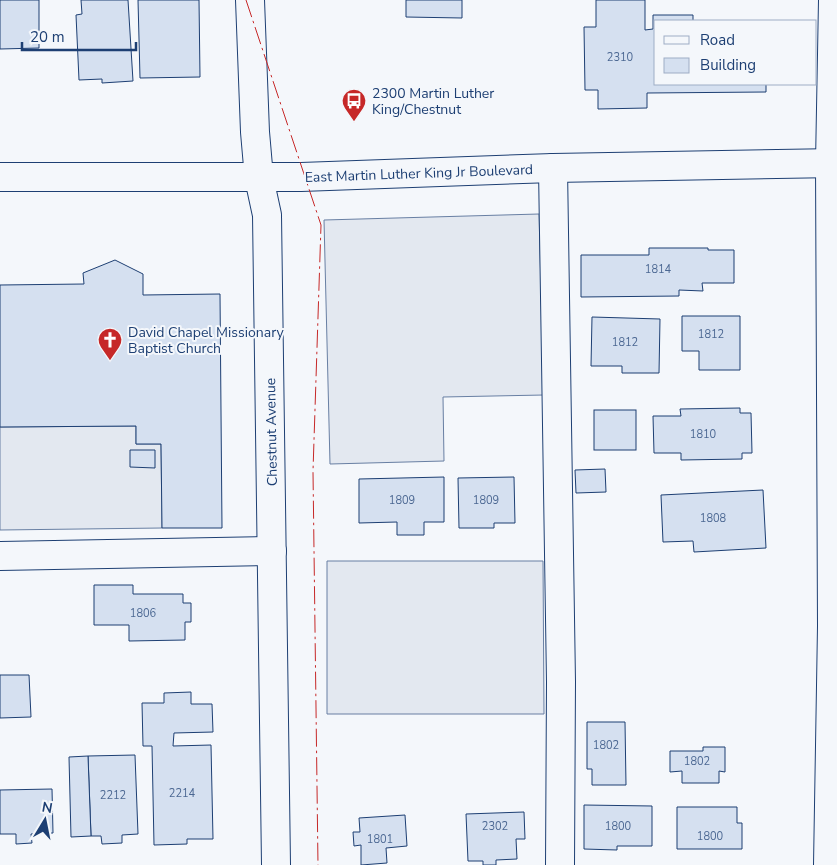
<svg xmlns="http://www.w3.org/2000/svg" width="837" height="865" font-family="'Nunito Sans',sans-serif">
<rect width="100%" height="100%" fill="#f4f7fb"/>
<g fill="#e3e8f0" stroke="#687fa3">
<polygon points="539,214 544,395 443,397 444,461 330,464 324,220"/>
<polygon points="136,426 136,444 161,444 162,528 0,530 0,427"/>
<polygon points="327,561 543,561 544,714 327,714"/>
</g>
<g fill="#d5e0f0" stroke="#1d3f73">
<polygon points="0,0 39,0 39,48 0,49"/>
<polygon points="81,0 128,0 133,81 102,83 102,79 79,80 76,15 82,14"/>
<polygon points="138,0 199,0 200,77 140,78"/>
<polygon points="406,0 462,0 462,18 406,17"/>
<polygon points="596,0 645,0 645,30 653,29 653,15 693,15 693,21 656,21 656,84 766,84 766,92 647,93 647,108 598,109 598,90 585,90 584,27 596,27"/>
<polygon points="649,248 708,248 708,250 734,250 734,283 702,283 703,291 679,290 679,296 581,297 581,255 649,255"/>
<polygon points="115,260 143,274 143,295 220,294 222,528 162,528 161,444 136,444 136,426 0,427 0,285 84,284 83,273"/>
<polygon points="682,316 740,316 740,370 699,370 699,351 682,351"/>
<polygon points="592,317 660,319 659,373 622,373 622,366 591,366"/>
<polygon points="740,408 740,413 751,413 752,453 742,453 742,459 681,460 681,453 654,453 653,416 681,416 680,409"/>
<rect x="594" y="410" width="42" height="40"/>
<polygon points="130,450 155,450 155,468 130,467"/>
<polygon points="605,469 606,492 576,493 575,470"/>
<polygon points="444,477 444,522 424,522 424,535 397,535 397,522 359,523 359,479"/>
<polygon points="514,477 515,523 494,523 494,528 459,528 458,478"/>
<polygon points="763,490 766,548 694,552 693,541 663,542 661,495"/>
<polygon points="94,585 133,585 133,594 183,594 183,603 191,603 191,622 185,622 185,640 129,641 129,625 94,625"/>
<polygon points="0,675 29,675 31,717 0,718"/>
<polygon points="191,692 191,704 212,704 213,732 174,733 173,746 211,745 213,839 187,839 187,844 154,845 152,746 143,746 142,703 164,703 164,693"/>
<polygon points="587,722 625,722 626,785 592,785 592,769 587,769"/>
<polygon points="703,747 725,747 725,772 719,771 719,783 682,783 682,771 670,772 670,751 703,751"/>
<polygon points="135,755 138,834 122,835 122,843 102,844 101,836 91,836 88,756"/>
<polygon points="88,756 91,836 71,837 69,757"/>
<polygon points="52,789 53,833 31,834 32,843 16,844 16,834 0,834 0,790"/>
<polygon points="584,805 652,806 652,846 617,846 617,850 584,849"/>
<polygon points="677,807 737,807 737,823 742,823 742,849 677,849"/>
<polygon points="524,812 525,839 516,839 517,859 496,860 496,865 483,865 483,861 468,861 466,814"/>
<polygon points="405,815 407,846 386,848 387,863 361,865 361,845 354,846 353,832 360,832 359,818"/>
</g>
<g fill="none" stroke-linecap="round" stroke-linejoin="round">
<defs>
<g id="minor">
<polyline points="553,168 561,682 560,865"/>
<polyline points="0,556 272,551"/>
<polyline points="828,865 832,626 830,163 833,0"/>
</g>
<g id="major">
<polyline points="250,0 255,132 259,178 267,215 276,865"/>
<polyline points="0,177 301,177 553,168 837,163"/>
</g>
</defs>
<use href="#minor" stroke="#1d3f73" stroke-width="30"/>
<use href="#major" stroke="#1d3f73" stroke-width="30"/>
<use href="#minor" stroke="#f4f7fb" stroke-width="28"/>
<use href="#major" stroke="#f4f7fb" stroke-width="28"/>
<polyline stroke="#c62828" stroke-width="1" stroke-dasharray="18 4 2.5 4" stroke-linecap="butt" points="246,0 321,225 313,471 318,865"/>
</g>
<defs>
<symbol id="bus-pin" viewBox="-11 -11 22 30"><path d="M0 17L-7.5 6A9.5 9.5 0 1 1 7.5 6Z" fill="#c62828" stroke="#f4f7fb"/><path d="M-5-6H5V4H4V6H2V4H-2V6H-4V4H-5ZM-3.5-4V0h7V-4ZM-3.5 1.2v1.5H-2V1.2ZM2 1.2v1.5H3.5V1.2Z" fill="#fff"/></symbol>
<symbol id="church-pin" viewBox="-11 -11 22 30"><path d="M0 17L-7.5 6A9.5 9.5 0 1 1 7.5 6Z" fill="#c62828" stroke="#f4f7fb"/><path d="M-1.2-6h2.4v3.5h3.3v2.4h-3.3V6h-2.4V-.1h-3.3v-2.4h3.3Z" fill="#fff"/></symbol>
</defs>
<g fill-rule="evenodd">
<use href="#bus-pin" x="340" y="87" width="28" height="38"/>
<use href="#church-pin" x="96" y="326" width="28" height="38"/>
</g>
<g text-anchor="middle" stroke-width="4" stroke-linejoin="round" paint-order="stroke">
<g font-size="11" fill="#4b6792">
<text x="620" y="61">2310</text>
<text x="658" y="273">1814</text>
<text x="711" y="338">1812</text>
<text x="625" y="346">1812</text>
<text x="703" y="438">1810</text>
<text x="402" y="504">1809</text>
<text x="486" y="504">1809</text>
<text x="713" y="522">1808</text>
<text x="143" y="617">1806</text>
<text x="606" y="749">1802</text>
<text x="697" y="765">1802</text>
<text x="182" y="797">2214</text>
<text x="113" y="799">2212</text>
<text x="495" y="830">2302</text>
<text x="618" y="830">1800</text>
<text x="710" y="840">1800</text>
<text x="380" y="843">1801</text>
</g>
<g font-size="14" fill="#1d3f73" stroke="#f4f7fb" text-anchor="start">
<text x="372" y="98">2300 Martin Luther<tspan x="372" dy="16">King/Chestnut</tspan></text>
<text x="128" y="337">David Chapel Missionary<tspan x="128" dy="16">Baptist Church</tspan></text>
</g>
<g font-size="14" fill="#1d3f73" stroke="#f4f7fb">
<text transform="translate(419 173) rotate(-2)" y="5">East Martin Luther King Jr Boulevard</text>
<text transform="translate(271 432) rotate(-91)" y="5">Chestnut Avenue</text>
</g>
</g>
<rect x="654" y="20" width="162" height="65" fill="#f4f7fb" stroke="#9eadc5"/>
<rect x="664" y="36" width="25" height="8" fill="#f4f7fb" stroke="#9eadc5"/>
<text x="700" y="45" font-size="15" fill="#1d3f73">Road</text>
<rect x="664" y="58" width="25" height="15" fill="#d5e0f0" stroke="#9eadc5"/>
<text x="700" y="70" font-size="15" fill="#1d3f73">Building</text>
<g transform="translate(45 820) rotate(10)" stroke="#f4f7fb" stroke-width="4" paint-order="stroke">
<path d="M0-4L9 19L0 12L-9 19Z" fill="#1d3f73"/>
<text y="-8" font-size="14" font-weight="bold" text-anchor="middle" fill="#1d3f73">N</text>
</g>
<path d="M22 42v8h114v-8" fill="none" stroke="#1d3f73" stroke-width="2.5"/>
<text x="30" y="42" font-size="15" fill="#1d3f73" stroke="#f4f7fb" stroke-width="4" paint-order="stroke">20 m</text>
</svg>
